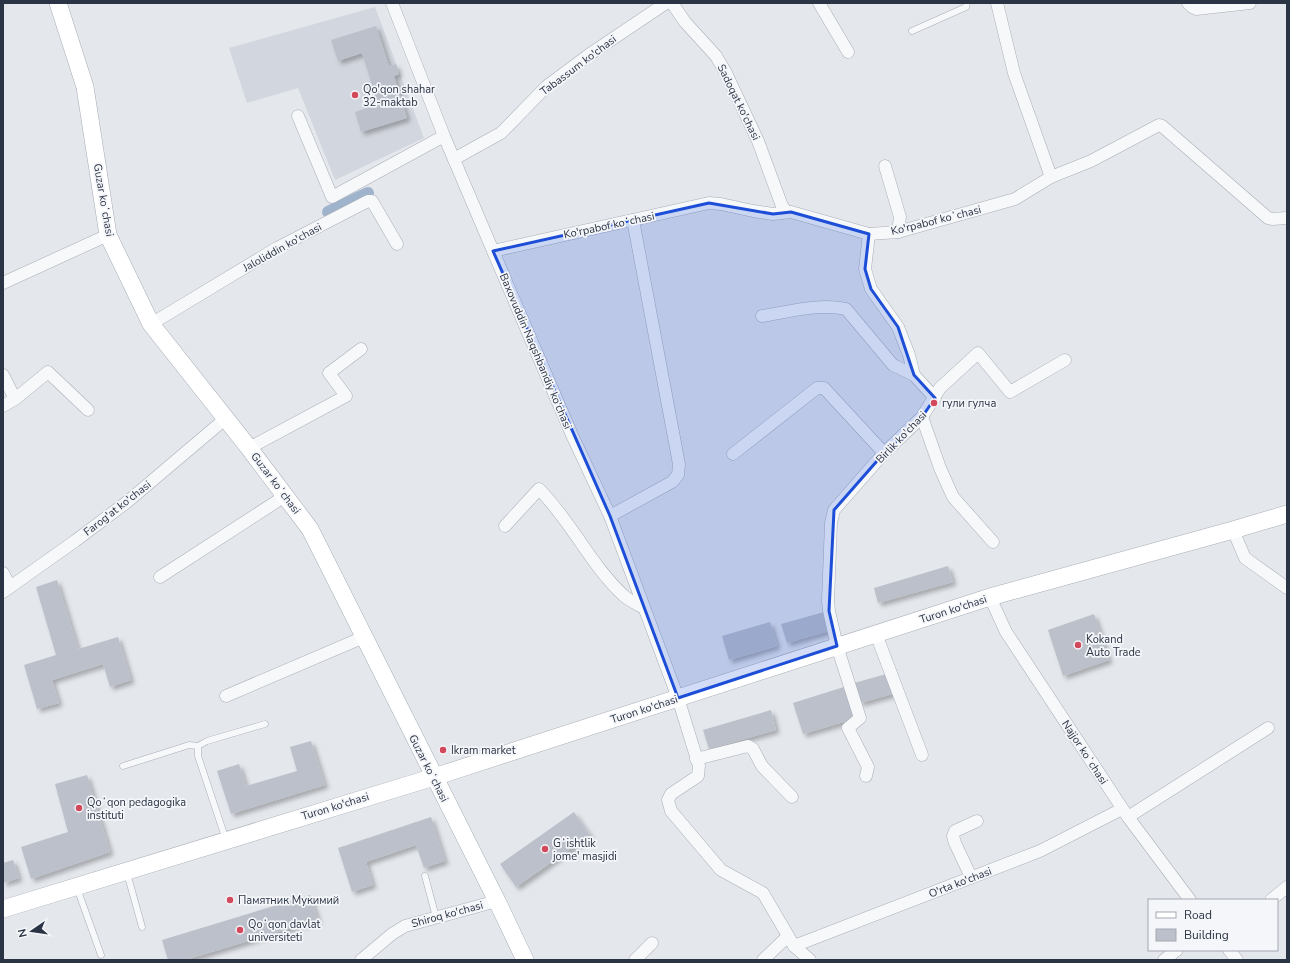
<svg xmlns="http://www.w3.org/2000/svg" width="1290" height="963" font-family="'Nunito Sans',sans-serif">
<defs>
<filter id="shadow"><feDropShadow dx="3.5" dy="3.5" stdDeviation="2" flood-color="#0004"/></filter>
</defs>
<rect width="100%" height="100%" fill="#e4e7ec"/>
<polygon fill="#d2d6de" points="375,7 424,138 335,180 298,88 247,103 229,48"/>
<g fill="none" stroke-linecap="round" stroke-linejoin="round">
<polyline stroke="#9fb4cc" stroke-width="12" points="328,212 368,193"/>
</g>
<g fill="#bbc0ca" filter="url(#shadow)">
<polygon points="376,26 389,66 396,64 399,74 394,76 407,118 361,132 355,112 378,104 362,53 338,61 331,40"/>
<polygon points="948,566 953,582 878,603 874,588"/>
<polygon points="57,580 78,649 118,637 131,680 110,687 103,664 52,680 59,703 37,709 24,665 56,655 36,587"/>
<polygon points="824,612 829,631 787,643 781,624"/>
<polygon points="1094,614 1109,660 1063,676 1048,630"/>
<polygon points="770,622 777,646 729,660 722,636"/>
<polygon points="890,673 896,693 860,703 854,683"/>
<polygon points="847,686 857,718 803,734 793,703"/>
<polygon points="771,710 776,730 709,749 703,730"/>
<polygon points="311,741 325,785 231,814 217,771 239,764 246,786 297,771 290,747"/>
<polygon points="87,775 110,852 31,879 21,847 68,832 55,784"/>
<polygon points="574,812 590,835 516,887 500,864"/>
<polygon points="431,817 445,861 424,868 416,845 366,862 373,885 352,892 338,848"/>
<polygon points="13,860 19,878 3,883 3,863"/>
<polygon points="310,895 318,920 185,960 168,960 162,940"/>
</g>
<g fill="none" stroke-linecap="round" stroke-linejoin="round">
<defs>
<g id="lane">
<polyline points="912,31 966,7 967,3"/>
<polyline points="123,766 189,745 198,746"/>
<polyline points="226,840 198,756 198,746 207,741 265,724"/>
<polyline points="127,873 142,927"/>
<polyline points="425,876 436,917"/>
<polyline points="77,888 101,955"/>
</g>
<g id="street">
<polyline points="392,3 444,136 493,251 572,435 610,516 678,698 699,766 698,776 671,794 668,800 671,811 721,870 763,893 794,946 810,960"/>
<polyline points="672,3 685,22 716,56 726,73 758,141 782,206 787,212"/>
<polyline points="819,3 848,52"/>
<polyline points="997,3 1014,73 1051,177"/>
<polyline points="1188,3 1192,7 1196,9 1250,3"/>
<polyline points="298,116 332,197 444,136"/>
<polyline points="454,159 501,133 547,86 590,54 666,3"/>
<polyline points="885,166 900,217 898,232"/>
<polyline points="869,234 865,269 871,289 898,327 909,355 914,375 935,398"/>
<polyline points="493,251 709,203 721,204 753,211 773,214 791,212 869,234 898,232 1015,199 1051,177 1091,161 1159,125 1162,126 1268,218 1272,219 1287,218"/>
<polyline points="3,283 108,235"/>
<path d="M762 316C788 312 820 303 846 309L893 365 914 375"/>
<polyline points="151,324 277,248 368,201 372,201 397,244"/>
<polyline points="3,375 15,399 3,406"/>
<polyline points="15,399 48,372 88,410"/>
<polyline points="922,417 940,468 953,497 993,542"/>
<polyline points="249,448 346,396 329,373 361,349"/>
<polyline points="733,454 817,388 824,388 884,453"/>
<polyline points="610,516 672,482 678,475 679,464 633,220"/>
<path d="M505 526 539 489C571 521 590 564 623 595 628 600 637 604 644 608"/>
<polyline points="1233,530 1245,558 1287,588"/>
<polyline points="3,573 10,587"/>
<polyline points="160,577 285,496"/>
<polyline points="3,592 75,541 127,502 225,419"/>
<polyline points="990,597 1006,632 1128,817 1190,900"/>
<polyline points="876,634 922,755"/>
<polyline points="226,696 364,637"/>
<polyline points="696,759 748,746 753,749 762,766 792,797"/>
<polyline points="866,776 868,767 848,728 860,718 837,646 829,611 828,601 831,523 834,510 884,453 922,417 940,388 978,353 1010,392 1065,360"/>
<polyline points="1128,817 1268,728"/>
<polyline points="971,877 955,843 953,836 955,831 977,821"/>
<polyline points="1271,900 1287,887"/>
<polyline points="794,946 1040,851 1122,809"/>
<polyline points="1229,950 1237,960"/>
<polyline points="361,960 392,934 405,926 497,901"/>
<polyline points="635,960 652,943"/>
<polyline points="763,960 788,936"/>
<polyline points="1164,960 1177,950"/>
</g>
<g id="secondary">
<polyline points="58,3 85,87 108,235 151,324 249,448 310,529 497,901 525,960"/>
<polyline points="3,909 434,777 990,597 1233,530 1287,514"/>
</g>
</defs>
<use href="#lane" stroke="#a9aeb7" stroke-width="7"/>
<use href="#street" stroke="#a9aeb7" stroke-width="13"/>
<use href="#secondary" stroke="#a9aeb7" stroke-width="18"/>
<use href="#lane" stroke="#f7f8fa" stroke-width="6"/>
<use href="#street" stroke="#f7f8fa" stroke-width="12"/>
<use href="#secondary" stroke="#fff" stroke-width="17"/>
</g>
<path fill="#1d4ed8" fill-opacity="0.2" stroke="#1d4ed8" stroke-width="3" stroke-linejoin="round" d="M709 203 773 214 791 212 869 234 865 269 871 289 898 327 914 375 935 398 922 417 884 453 834 510 829 611 837 646 678 698 610 516 493 251Z"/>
<g fill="#d1495b" stroke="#f4f6f9" stroke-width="1.5">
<circle cx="355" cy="95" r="4"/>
<circle cx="934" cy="403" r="4"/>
<circle cx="1078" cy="645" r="4"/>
<circle cx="443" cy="750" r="4"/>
<circle cx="79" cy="808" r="4"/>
<circle cx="545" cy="849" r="4"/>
<circle cx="230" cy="900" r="4"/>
<circle cx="240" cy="930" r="4"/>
</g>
<g text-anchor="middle" stroke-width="3.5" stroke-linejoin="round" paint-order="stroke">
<g font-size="11" fill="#2b3445" stroke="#f4f6f9">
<text transform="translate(578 65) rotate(-37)" y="4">Tabassum ko'chasi</text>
<text transform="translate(739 102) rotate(64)" y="4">Sadoqat ko'chasi</text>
<text transform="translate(104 200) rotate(80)" y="4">Guzar koʻchasi</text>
<text transform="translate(936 220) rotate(-14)" y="4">Ko'rpabof koʻchasi</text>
<text transform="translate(609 225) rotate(-12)" y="4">Ko'rpabof koʻchasi</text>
<text transform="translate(282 247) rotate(-29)" y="4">Jaloliddin ko'chasi</text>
<text transform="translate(536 351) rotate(67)" y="4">Baxovuddin Naqshbandiy ko'chasi</text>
<text transform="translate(901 437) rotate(-46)" y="4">Birlik ko'chasi</text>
<text transform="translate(276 483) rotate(53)" y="4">Guzar koʻchasi</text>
<text transform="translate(117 508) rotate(-38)" y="4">Farog'at ko'chasi</text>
<text transform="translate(953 609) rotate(-18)" y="4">Turon ko'chasi</text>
<text transform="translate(644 709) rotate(-18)" y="4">Turon ko'chasi</text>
<text transform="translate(1085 752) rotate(57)" y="4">Najjor koʻchasi</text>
<text transform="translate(429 768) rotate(63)" y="4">Guzar koʻchasi</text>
<text transform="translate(335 806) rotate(-17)" y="4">Turon ko'chasi</text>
<text transform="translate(960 882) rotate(-21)" y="4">O'rta ko'chasi</text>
<text transform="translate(447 914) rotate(-15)" y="4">Shiroq ko'chasi</text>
</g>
<g font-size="11" fill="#2b3445" stroke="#f4f6f9" text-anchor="start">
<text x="363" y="93">Qo'qon shahar<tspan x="363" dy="13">32-maktab</tspan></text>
<text x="942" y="407">гули гулча</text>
<text x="1086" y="643">Kokand<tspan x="1086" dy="13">Auto Trade</tspan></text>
<text x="451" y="754">Ikram market</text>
<text x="87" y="806">Qoʻqon pedagogika<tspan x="87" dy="13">instituti</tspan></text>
<text x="553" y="847">Gʻishtlik<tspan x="553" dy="13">jome' masjidi</tspan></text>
<text x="238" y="904">Памятник Мукимий</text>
<text x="248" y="928">Qoʻqon davlat<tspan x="248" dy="13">universiteti</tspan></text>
</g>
</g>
<rect width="1290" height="963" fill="none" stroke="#2b3445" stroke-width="8"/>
<rect x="1148" y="899" width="130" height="52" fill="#f4f6f9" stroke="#a4a8b1"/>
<rect x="1156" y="912" width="20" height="6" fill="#ffffff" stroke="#a4a8b1"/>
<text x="1184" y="919" font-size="12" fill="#2b3445">Road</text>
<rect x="1156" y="929" width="20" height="12" fill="#bbc0ca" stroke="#a4a8b1"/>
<text x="1184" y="939" font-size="12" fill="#2b3445">Building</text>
<g transform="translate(32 931) rotate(257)" stroke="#f4f6f9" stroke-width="3" paint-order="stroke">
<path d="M0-3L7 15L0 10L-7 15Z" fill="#2b3445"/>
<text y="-6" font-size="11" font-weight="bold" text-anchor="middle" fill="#2b3445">N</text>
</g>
</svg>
